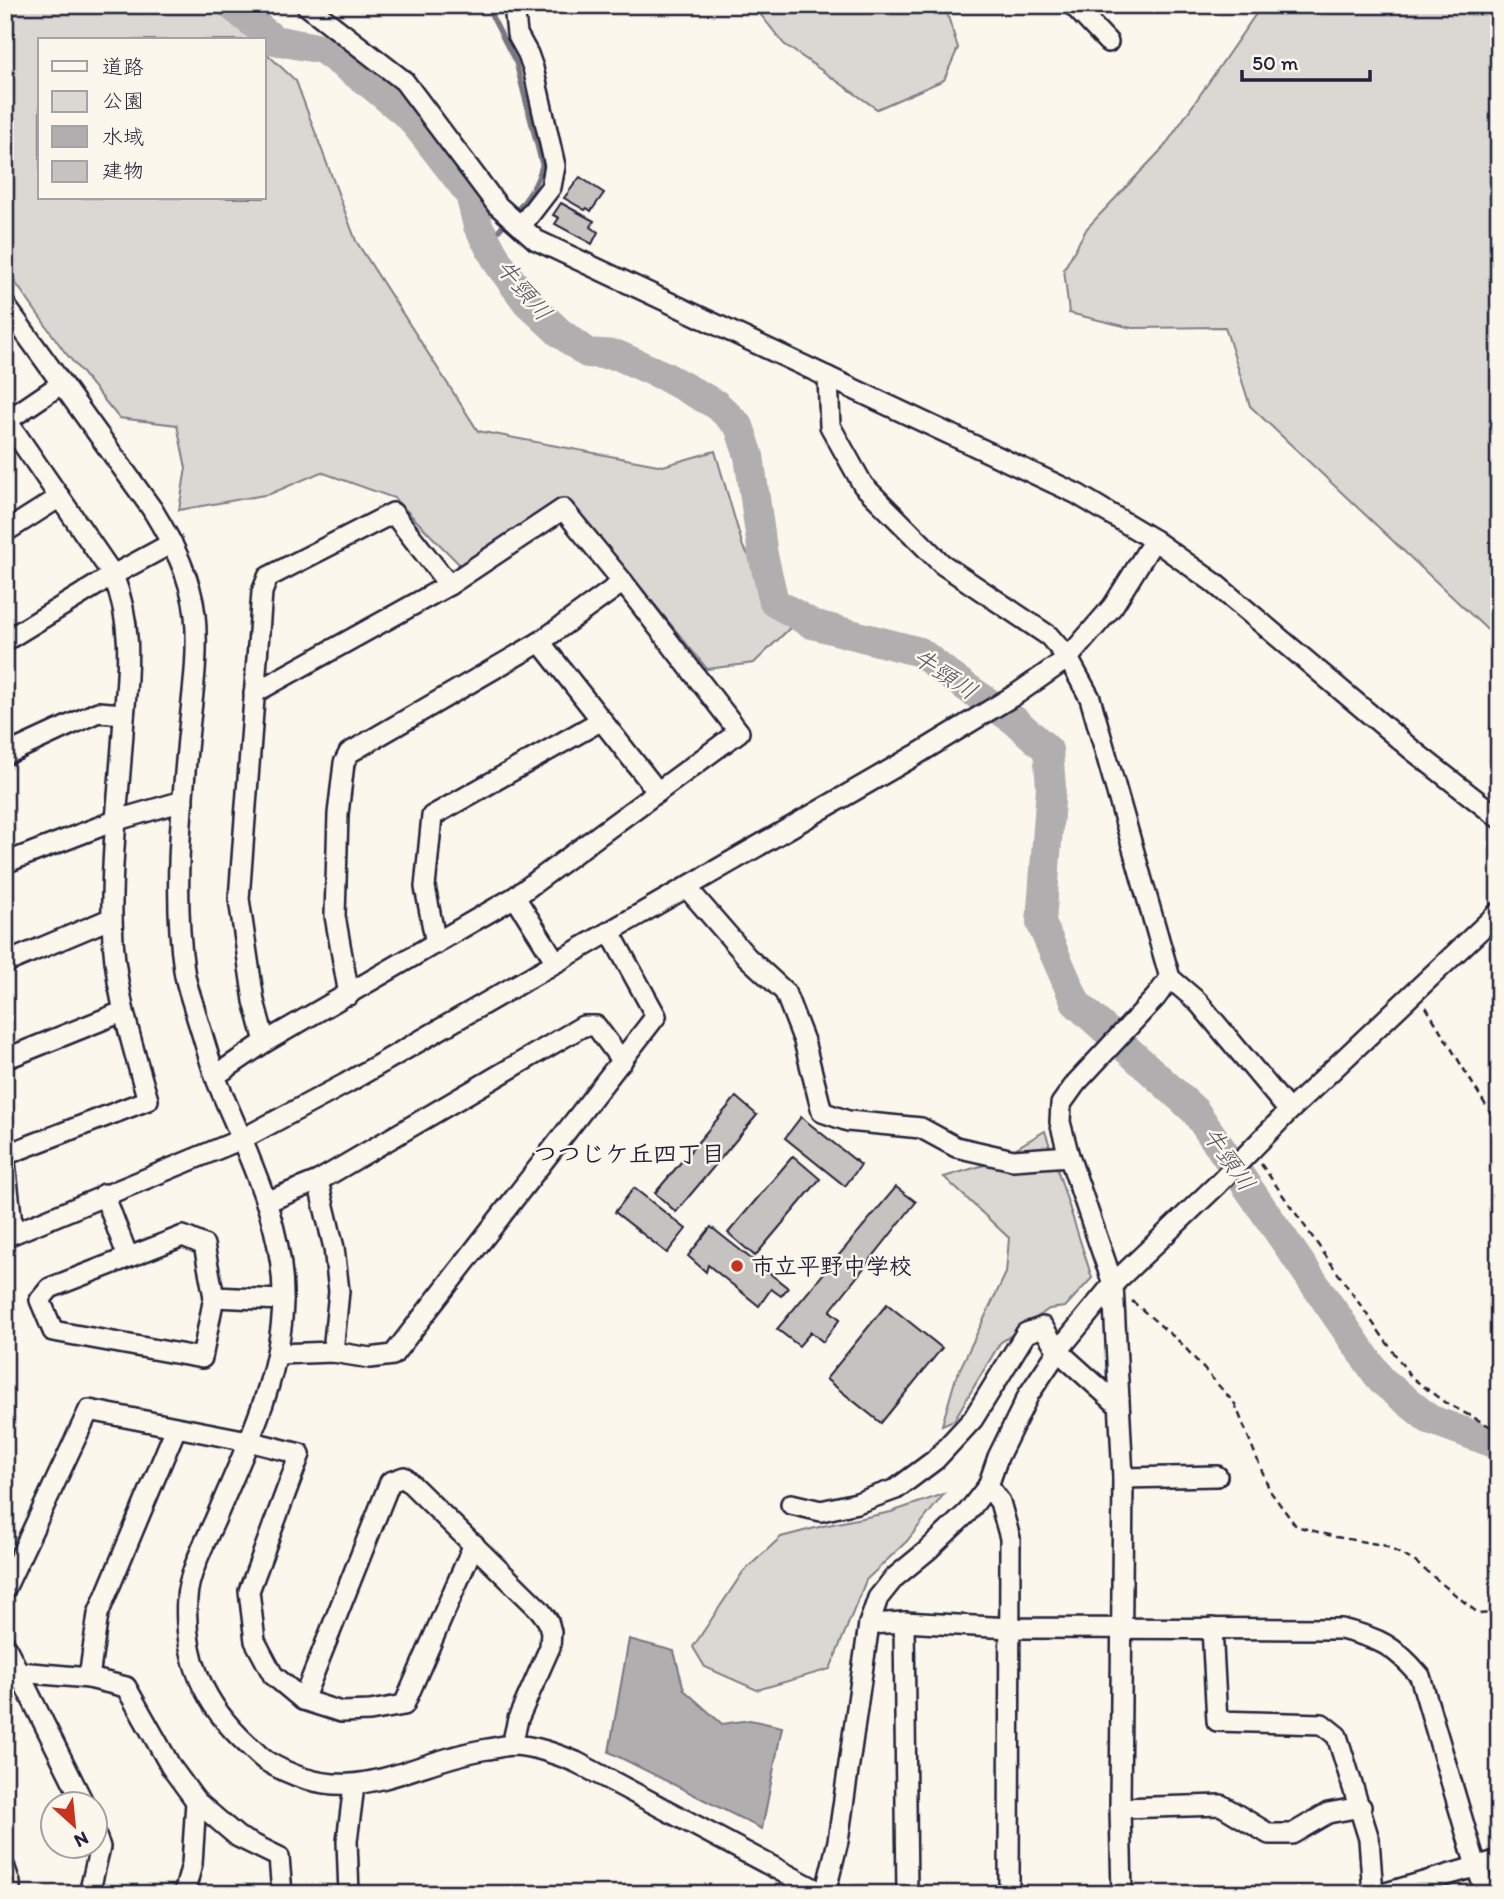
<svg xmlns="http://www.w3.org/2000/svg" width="1504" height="1899" font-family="Itim,'Klee One',sans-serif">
<rect width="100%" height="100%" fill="#fbf7ec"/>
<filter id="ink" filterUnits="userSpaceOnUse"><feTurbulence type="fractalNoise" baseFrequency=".0143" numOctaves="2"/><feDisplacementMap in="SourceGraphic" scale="14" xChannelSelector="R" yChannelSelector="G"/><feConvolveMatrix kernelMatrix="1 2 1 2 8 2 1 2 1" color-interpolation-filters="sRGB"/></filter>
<g filter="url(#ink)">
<g fill="#dbd8d3" stroke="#7e7d87" stroke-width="2">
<polygon points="5,5 215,5 253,40 40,40 40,198 264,198 264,51 296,81 356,241 478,431 663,466 715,451 743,547 795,623 754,663 707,669 572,503 460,565 394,498 321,472 270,494 179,510 186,468 177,425 119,418 64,351 5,268"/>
<polygon points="753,5 941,5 946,10 958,48 944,80 877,109 784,44"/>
<polygon points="1262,5 1499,5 1499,641 1250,406 1225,327 1132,328 1069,313 1064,269 1087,228 1164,147"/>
<polygon points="1045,1131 1092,1278 1065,1307 1049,1309 1000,1343 954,1420 942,1425 956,1377 1006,1273 1009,1238 944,1177 991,1163"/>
<polygon points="944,1494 907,1541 866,1580 830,1669 757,1690 705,1667 693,1647 743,1572 781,1537 823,1526 891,1512"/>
</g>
<polygon fill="#b1aeb0" stroke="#787681" stroke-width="2" points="629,1639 674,1651 684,1690 722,1724 750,1720 782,1727 762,1829 609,1752"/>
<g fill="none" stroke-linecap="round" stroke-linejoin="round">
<g stroke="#787681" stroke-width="5">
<path d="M486 5 516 63 542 165C537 185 527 198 514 214"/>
<polyline points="487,244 507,221"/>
<polyline points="771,1894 772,1892"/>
</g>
<polyline stroke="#b1aeb0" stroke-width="30" points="231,5 274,40 322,49 374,87 411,118 470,194 478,226 499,264 527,302 559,332 587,353 617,355 664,376 717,405 739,426 749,456 763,555 774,602 812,624 920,652 953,678 1014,720 1048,750 1051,787 1041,923 1076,1003 1195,1111 1381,1380 1429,1419 1499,1445"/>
</g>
<g fill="#c6c2c0" stroke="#22223b" stroke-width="2">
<polygon points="580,177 604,193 591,211 587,208 585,210 564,198"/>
<polygon points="561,203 594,221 591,227 598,232 592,244 555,224 559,218 553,215"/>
<polygon points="736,1097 757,1115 676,1212 655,1193"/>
<polygon points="801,1117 861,1165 845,1186 785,1138"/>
<polygon points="793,1156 820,1179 755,1256 728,1233"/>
<polygon points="896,1187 916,1202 830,1311 840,1319 823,1342 811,1332 799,1346 777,1329"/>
<polygon points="634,1188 686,1229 667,1253 615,1212"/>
<polygon points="711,1227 788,1288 781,1296 771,1289 759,1306 708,1265 706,1272 688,1256"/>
<polygon points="887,1304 942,1348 881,1423 826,1379"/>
</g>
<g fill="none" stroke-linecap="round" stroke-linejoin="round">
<defs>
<g id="minor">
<polyline points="306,5 404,81 497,205 536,240 1077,494 1154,540 1213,582 1411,749 1499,818"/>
<polyline points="514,5 517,34 528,54 533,68 555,166 551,187 521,226"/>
<polyline points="1073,5 1108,42"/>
<path d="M5 305 152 509C172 542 191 576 195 615 199 656 192 698 188 739 181 815 173 894 184 970 186 986 193 1002 197 1018 204 1039 209 1060 217 1081 245 1150 285 1224 283 1301 281 1380 245 1449 215 1520 205 1542 188 1575 187 1598 183 1658 204 1705 248 1745 254 1750 260 1757 266 1761 354 1814 404 1762 488 1749 496 1748 505 1745 513 1745 535 1746 556 1754 576 1762L824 1894"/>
<polyline points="828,377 830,426 863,485 942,564 1049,636 1068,658 1090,698 1170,978 1198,1002 1289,1111"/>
<path d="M5 418 113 575C135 630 127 675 123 732 119 794 111 856 112 918 113 983 130 1038 148 1100L5 1155"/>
<polyline points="5,422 61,384"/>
<polyline points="5,532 60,497"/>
<polyline points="5,641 113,575 172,543"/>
<polyline points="540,642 658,792"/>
<polyline points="5,755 98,712 124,714"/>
<polyline points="5,863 117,820 183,801"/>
<polyline points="687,888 747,957 785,992 804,1041 822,1112 848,1121 921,1128 956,1147 1013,1160 1069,1156"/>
<polyline points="515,897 556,962"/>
<polyline points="436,944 425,887 432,816 602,720"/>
<polyline points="5,963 112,918"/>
<polyline points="349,995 335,916 338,814 344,763 349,753 540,642 623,582"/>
<polyline points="265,1042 254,1001 239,899 262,592 268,577 393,513 449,585"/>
<polyline points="5,1059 122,1012"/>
<polyline points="215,1076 265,1042 515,897 739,732 623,582 563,509 449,585 254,693"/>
<polyline points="5,1162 13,1233"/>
<polyline points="318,1181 334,1248 339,1291 333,1352"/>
<polyline points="104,1194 128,1257"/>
<polyline points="266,1202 318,1181 583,1026 596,1026 622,1061"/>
<polygon points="183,1236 204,1245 214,1297 202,1358 53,1331 40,1300 50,1288"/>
<polyline points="5,1237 242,1139 345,1084 916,755 1018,693 1068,658 1113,606 1154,540"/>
<polyline points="214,1297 283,1300"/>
<polyline points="277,1354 333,1352 370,1358 393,1355 656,1016 610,932"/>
<polyline points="1123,1478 1217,1476"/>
<polyline points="988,1486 1000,1502 1010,1538 1009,1894"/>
<polyline points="791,1504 821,1511 857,1503 896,1489 935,1460 973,1419 1026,1333 1043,1327 1058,1351 1118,1405"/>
<polyline points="5,1589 89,1410 248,1441 300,1454 249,1591 255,1641 273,1675 303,1700 341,1712 370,1711 404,1705 474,1544"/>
<polyline points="904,1622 907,1894"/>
<path d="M869 1624 904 1622 1010 1628 1341 1629C1379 1638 1395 1646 1420 1676L1476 1866 1487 1894"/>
<polyline points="1212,1628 1217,1721 1322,1724 1337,1736 1369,1839 1373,1894"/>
<polyline points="5,1645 84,1804"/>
<polyline points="19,1672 89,1678 126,1687 171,1767 196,1801 238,1837 279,1857 282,1894"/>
<polyline points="89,1678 98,1614 176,1428"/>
<polyline points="303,1700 390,1482 404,1477 540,1610 548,1621 551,1632 550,1647 518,1719 512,1745"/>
<polyline points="1120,1808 1221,1805 1269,1834 1292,1834 1328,1813 1361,1807"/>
<polyline points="5,1868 10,1883 10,1894"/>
<polyline points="89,1894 100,1847 94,1831"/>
<polyline points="184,1894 192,1864 196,1801"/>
<polyline points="349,1894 347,1841 354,1786"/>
<polyline points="825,1894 838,1841 869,1624 878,1598 894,1578 928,1550 967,1513 988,1486 998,1457 1029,1394 1058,1351 1113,1284 1218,1184 1289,1111 1499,912"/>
<polyline points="1122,1894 1120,1808 1123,1478 1113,1284 1069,1156 1060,1122 1061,1104 1076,1083 1156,997 1170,978"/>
<polyline points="1382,1894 1499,1860"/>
</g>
</defs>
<use href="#minor" stroke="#22223b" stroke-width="24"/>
<g stroke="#22223b" stroke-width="2.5" stroke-dasharray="7 5" stroke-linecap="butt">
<polyline points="1426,1007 1499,1127"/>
<polyline points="1261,1164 1411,1377 1444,1402 1499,1431"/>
<polyline points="1132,1301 1181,1343 1235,1404 1270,1491 1296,1526 1336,1537 1383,1545 1414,1561 1479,1614 1499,1612"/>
</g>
<use href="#minor" stroke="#fbf7ec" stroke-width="19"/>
</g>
</g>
<circle fill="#c8321e" stroke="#fbf7ec" stroke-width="2.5" cx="737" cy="1266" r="7"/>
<g text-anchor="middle" stroke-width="5" stroke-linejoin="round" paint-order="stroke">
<g font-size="23" font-weight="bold" fill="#22223b" stroke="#fbf7ec" text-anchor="start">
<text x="751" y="1274">市立平野中学校</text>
</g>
<g font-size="24" font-style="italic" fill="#545364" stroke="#fbf7ec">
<text transform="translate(524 290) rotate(50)" y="8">牛頸川</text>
<text transform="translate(945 674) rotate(34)" y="8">牛頸川</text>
<text transform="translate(1229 1159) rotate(55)" y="8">牛頸川</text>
</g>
<g font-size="24" font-weight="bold" fill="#22223b" stroke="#fbf7ec">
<text x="629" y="1162">つつじケ丘四丁目</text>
</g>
</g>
<rect width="1504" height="1899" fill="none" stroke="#fbf7ec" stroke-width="28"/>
<rect x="14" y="14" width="1476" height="1871" fill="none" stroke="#22223b" stroke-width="2.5" filter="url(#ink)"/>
<rect x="38" y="38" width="228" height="161" fill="#fbf7ec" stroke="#a4a2a5" stroke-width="2"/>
<rect x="52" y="61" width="35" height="10" fill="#fbf7ec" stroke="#a4a2a5" stroke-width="2"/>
<text x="102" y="74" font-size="21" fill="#22223b">道路</text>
<rect x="52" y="91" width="35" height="21" fill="#dbd8d3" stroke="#a4a2a5" stroke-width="2"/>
<text x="102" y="108" font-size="21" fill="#22223b">公園</text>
<rect x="52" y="126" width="35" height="21" fill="#b1aeb0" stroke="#a4a2a5" stroke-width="2"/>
<text x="102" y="144" font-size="21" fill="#22223b">水域</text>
<rect x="52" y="161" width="35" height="21" fill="#c6c2c0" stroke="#a4a2a5" stroke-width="2"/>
<text x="102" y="178" font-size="21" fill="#22223b">建物</text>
<g transform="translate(74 1825) rotate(153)"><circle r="33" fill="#fbf7ec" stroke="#a4a2a5" stroke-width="2"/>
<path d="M0-5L12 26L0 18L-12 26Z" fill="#c8321e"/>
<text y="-10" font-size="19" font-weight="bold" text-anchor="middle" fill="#22223b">N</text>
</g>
<path d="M1242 70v10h128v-10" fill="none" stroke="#22223b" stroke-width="3.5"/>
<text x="1252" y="70" font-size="21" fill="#22223b" stroke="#fbf7ec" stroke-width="5" paint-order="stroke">50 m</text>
</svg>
